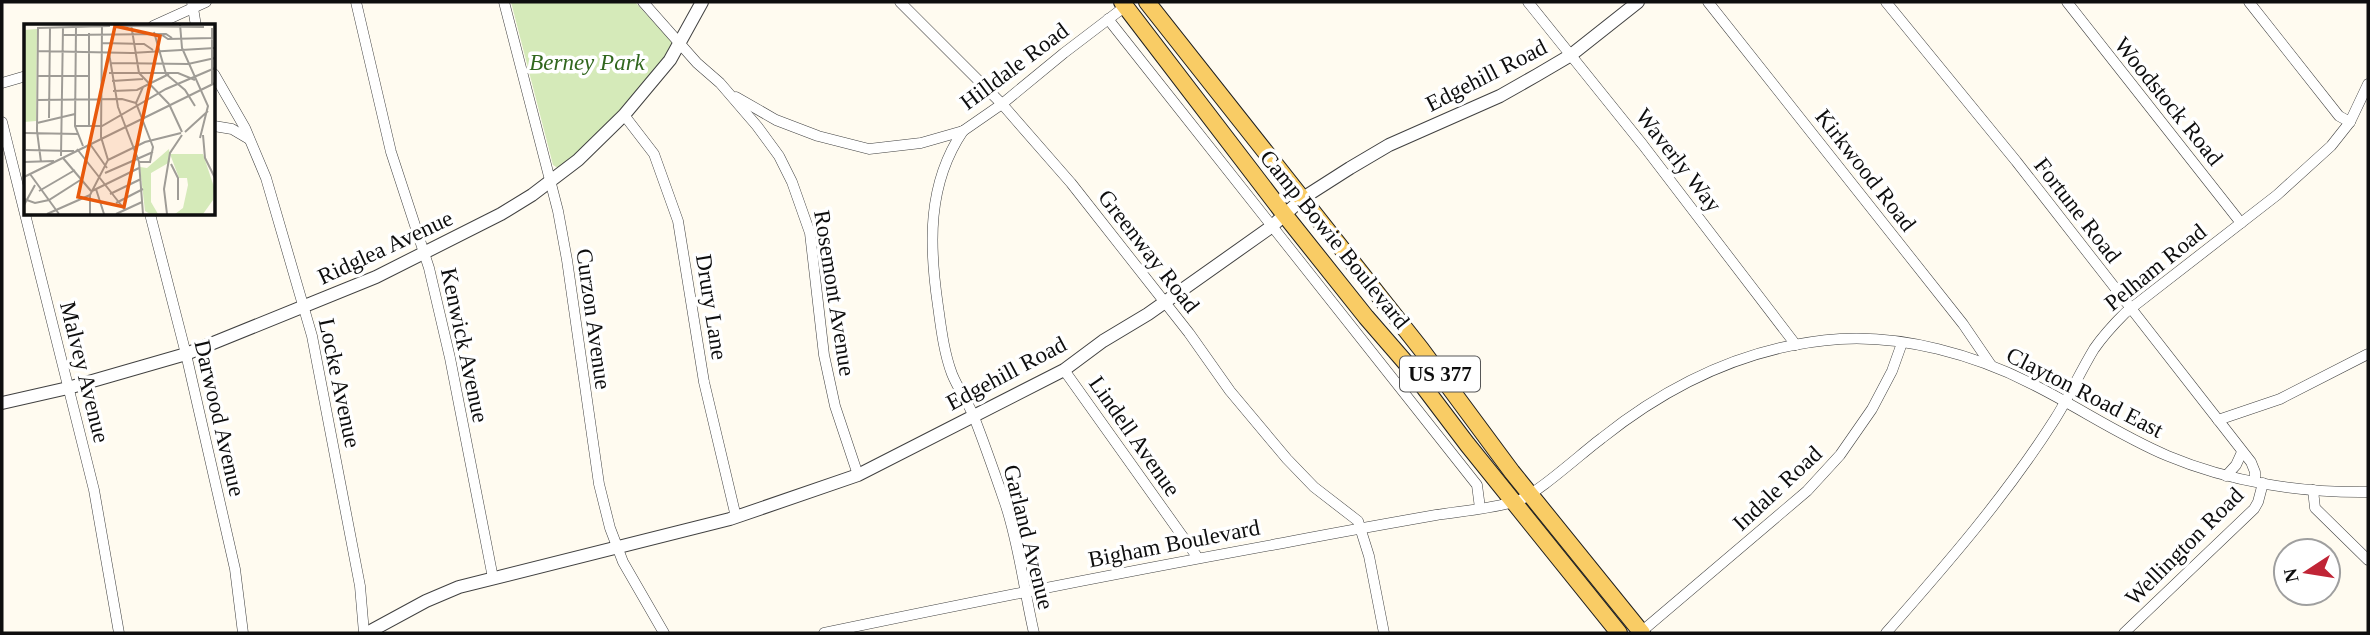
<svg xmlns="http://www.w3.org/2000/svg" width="2370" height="635" font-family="'Times New Roman',serif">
<rect width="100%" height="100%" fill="#fffbf0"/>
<polygon fill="#d5eab9" points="511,2 635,2 671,41 672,47 669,54 606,130 558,168 553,165"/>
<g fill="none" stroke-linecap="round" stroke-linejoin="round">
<defs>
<g id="minor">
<polyline points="192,2 196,26"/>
<polyline points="356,2 391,152 429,268 450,358 493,578"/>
<polyline points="504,2 558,211 567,260 599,484 610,528 623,562 664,633"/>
<polyline points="643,2 697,63 720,83 757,126 779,156 792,182 810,233 824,355 835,406 858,475"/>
<polyline points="900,2 1002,104 1071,183 1189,333 1230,391 1287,459 1314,487 1358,521 1369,556 1384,633"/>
<polyline points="1528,2 1643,145 1796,345"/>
<polyline points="1708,2 1963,324 1991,365"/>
<polyline points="1886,2 2016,161 2251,462 2255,472 2255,481"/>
<polyline points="2067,2 2241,223"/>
<polyline points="2249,2 2339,116 2350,122"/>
<polyline points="1108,19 1477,485 1480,508"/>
<polyline points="153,26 206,2"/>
<polyline points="214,74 245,128 266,178 312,336 360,586 364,633"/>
<polyline points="2,83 26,76"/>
<polyline points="736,97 776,120 818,136 869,149 921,143 963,131 1002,104 1064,53 1127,5"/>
<polyline points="624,115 654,154 678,221 704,382 736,517"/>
<polyline points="2,122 94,490 119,633"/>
<polyline points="214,126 232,129 249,139"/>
<path d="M963 131C927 184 929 245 938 306 941 328 944 353 952 374 958 389 968 402 974 417 985 445 995 474 1005 503 1019 544 1024 590 1034 633"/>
<polyline points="150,214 186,354 235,569 243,633"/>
<polyline points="1064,370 1198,558"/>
<polyline points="2218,420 2280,399 2368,354"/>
<polyline points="2226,476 2236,465 2242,452"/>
<polyline points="2313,490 2315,508 2368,560"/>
<polyline points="1641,632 1807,491 1840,455 1872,409 1892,371 1902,343"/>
<path d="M824 633C977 601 1129 571 1283 543 1334 533 1385 524 1436 515 1462 511 1491 509 1517 501 1536 495 1583 452 1602 438 1671 383 1751 345 1840 339 1903 335 1975 355 2030 383 2077 406 2120 436 2168 456 2230 482 2301 493 2368 492"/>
<path d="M1886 633C1946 565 2006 496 2055 419 2069 397 2080 372 2094 349 2103 336 2114 324 2125 313L2277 195 2331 146 2350 122 2368 84"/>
<polyline points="2124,633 2254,509 2258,502 2263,483"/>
</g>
<g id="tertiary">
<polyline points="2,403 68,388 186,354 376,277 501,214 532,195 578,160 624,115 670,60 702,2"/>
<polyline points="367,633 426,601 459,587 730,519 858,475 1064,370 1103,341 1148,314 1271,227 1303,198 1350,168 1389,145 1500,96 1537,75 1571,55 1638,2"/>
</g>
<g id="primary">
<polyline points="1122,2 1284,214 1366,317 1405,362 1467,444 1619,633"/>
<polyline points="1147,2 1421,349 1512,472 1642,633"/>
</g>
</defs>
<use href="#minor" stroke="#414141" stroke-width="11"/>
<use href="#tertiary" stroke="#414141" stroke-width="14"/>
<use href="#primary" stroke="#1f1f1f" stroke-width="18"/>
<use href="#minor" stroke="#fff" stroke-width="10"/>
<use href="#tertiary" stroke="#fff" stroke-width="12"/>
<use href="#primary" stroke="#f9cc65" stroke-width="16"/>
</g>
<g text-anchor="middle" stroke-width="7" stroke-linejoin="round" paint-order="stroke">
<rect fill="#fff" stroke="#565656" stroke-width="2" x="1400" y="356.5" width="80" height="35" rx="5"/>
<g font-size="21" font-weight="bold" fill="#0e0e0e">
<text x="1440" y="381">US 377</text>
</g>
<g font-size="23" font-style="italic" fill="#31671e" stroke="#fff">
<text x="587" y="70">Berney Park</text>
</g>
<g font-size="23" fill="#0e0e0e" stroke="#fff">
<text transform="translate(1014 66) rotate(-37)" y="8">Hilldale Road</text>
<text transform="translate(1486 75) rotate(-27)" y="8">Edgehill Road</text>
<text transform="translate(2169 101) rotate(51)" y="8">Woodstock Road</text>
<text transform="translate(1679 160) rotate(52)" y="8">Waverly Way</text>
<text transform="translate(1866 170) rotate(52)" y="8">Kirkwood Road</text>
<text transform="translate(2078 210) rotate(52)" y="8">Fortune Road</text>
<text transform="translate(1335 239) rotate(51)" y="8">Camp Bowie Boulevard</text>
<text transform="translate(385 247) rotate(-25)" y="8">Ridglea Avenue</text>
<text transform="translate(1149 251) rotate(52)" y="8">Greenway Road</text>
<text transform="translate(2155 267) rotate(-39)" y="8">Pelham Road</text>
<text transform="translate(835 293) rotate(81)" y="8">Rosemont Avenue</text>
<text transform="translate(712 307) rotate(81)" y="8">Drury Lane</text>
<text transform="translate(594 319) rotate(82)" y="8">Curzon Avenue</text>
<text transform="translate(465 345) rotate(78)" y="8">Kenwick Avenue</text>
<text transform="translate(85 372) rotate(76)" y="8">Malvey Avenue</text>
<text transform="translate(1006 373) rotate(-28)" y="8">Edgehill Road</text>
<text transform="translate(340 383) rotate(78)" y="8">Locke Avenue</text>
<text transform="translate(2085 392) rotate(27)" y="8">Clayton Road East</text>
<text transform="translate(220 418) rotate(77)" y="8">Darwood Avenue</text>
<text transform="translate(1135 436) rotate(55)" y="8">Lindell Avenue</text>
<text transform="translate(1777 488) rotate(-43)" y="8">Indale Road</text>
<text transform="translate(1029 537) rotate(76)" y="8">Garland Avenue</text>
<text transform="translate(1174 543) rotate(-11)" y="8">Bigham Boulevard</text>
<text transform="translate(2184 546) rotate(-45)" y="8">Wellington Road</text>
</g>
</g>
<g transform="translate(24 24)">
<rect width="191" height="191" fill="#fffbf0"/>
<path d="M13 5 12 97 0 98V6ZM145 125 146 138 127 149V178L134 190H126L121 187 116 143 123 144ZM146 130H179L190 163 189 176 179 190H151L159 184 164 161 163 154H155Z" fill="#d5eab9"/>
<path fill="none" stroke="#9f9c96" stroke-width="2" d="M107 0 115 49 145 80M156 0 158 24 184 82 176 114M96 2 180 3M52 3 51 102 59 122M188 4V60M130 8 142 50 161 66 171 82M39 11 142 10 148 14M138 11 144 15 189 14M78 19 120 20 129 26M13 27 107 29 191 24M85 29 94 83 115 138 119 190M87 39 164 40 191 34M85 49H154L171 56M13 52H65M88 57 119 55M89 67 113 66 145 50M13 76 98 75 112 79M145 80 158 108M25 94 26 3M13 99 51 90M51 102H78L142 65 191 44M65 102V9M161 108 184 87M1 109 54 110M179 111 181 134 191 154M66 120 83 144M53 125 101 186M2 126 50 127M37 132 39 3M39 134 67 167M84 136 121 118 157 109M0 138 30 137M17 138 13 107 14 4 86 2M115 138H126L129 123 112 79 119 63M147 140 154 154V176M81 149 129 128M6 150 35 190M0 153 191 59M72 165 80 190M15 167 51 146M68 167 115 144M86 170 117 155M0 175 11 179 25 176 58 155M92 179 119 165M0 181 11 161M23 190 66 171M66 190V171L84 136 77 113 78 2M92 190 118 178M143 190 140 165 146 129 158 111"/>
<path fill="#e8590c" fill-opacity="0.15" stroke="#e8590c" stroke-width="3.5" d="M91 2 136 12 100 183 54 173Z"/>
<rect width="191" height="191" fill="none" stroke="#0e0e0e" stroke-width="3.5"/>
</g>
<rect width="2370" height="635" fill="none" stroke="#0e0e0e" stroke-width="7"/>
<g transform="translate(2307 572) rotate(258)"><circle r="33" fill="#ffffff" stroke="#9f9f9f" stroke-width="2"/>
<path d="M0-5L12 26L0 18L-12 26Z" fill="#c02536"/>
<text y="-10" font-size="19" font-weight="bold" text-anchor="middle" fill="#0e0e0e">N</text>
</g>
</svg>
